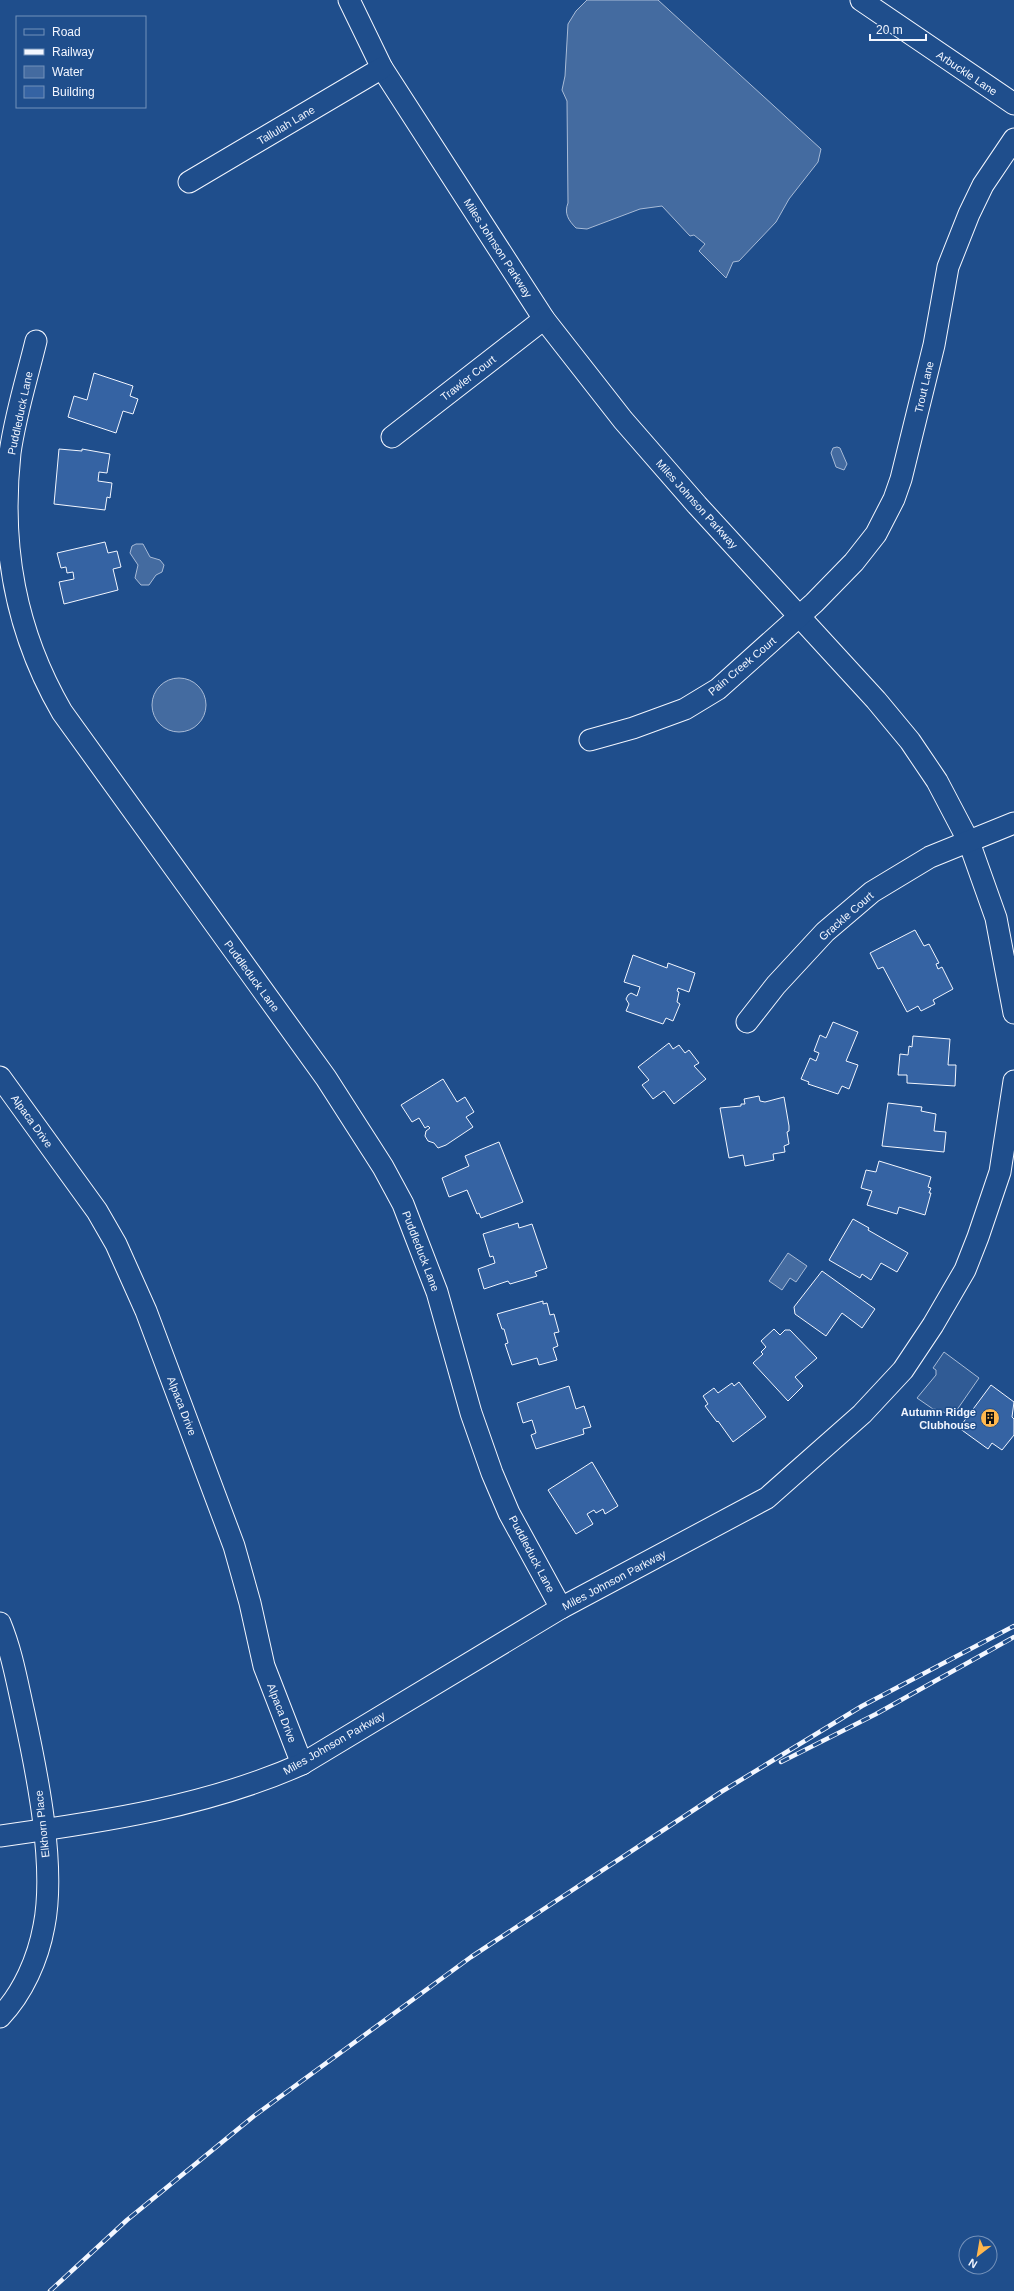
<svg xmlns="http://www.w3.org/2000/svg" width="1014" height="2291" font-family="Arial,sans-serif">
<rect width="100%" height="100%" fill="#1f4e8c"/>
<polygon fill="#305b95" stroke="#a8bbd7" points="944,1352 979,1378 952,1417 940,1410 933,1409 917,1398 936,1375 936,1370 933,1368"/>
<g fill="#446ba0" stroke="#a8bbd7">
<path d="M658 0 821 149 818 162 789 199 776 222 739 261 733 262 726 278 699 251 705 244 694 235 690 236 662 206 640 209 587 229 576 228C568 220 564 213 568 203L567 101 562 90 565 76 568 24 576 11 587 0Z"/>
<polygon points="837,447 840,448 847,464 844,470 836,467 831,453 833,448"/>
<polygon points="136,544 143,544 150,557 160,560 164,565 162,572 156,575 149,585 141,585 135,578 138,565 130,553 132,546"/>
<circle cx="179" cy="705" r="27"/>
<polygon points="788,1253 807,1266 796,1282 790,1278 782,1290 769,1281"/>
</g>
<g fill="#3563a3" stroke="#f2f6ff">
<polygon points="94,373 133,386 130,396 138,399 133,414 123,411 116,433 68,417 74,396 87,400"/>
<polygon points="59,449 82,451 82,449 110,454 107,473 99,472 98,481 112,483 110,498 107,497 105,510 54,504"/>
<polygon points="105,542 108,553 117,551 121,567 113,569 118,590 64,604 59,582 74,579 73,572 67,573 66,567 61,568 57,553"/>
<polygon points="915,930 924,946 929,944 939,963 936,964 938,969 942,967 953,989 933,1000 935,1004 921,1011 918,1006 907,1012 883,967 878,969 870,953"/>
<polygon points="633,955 667,968 668,963 695,973 689,992 678,988 677,991 679,992 677,1002 680,1004 673,1021 666,1018 663,1024 626,1011 629,1004 626,999 628,995 631,993 637,996 640,987 624,982"/>
<polygon points="833,1022 858,1032 846,1061 858,1065 849,1089 842,1086 838,1094 808,1084 809,1082 801,1079 810,1058 816,1061 819,1053 814,1051 820,1035 826,1038"/>
<polygon points="913,1036 950,1039 948,1065 956,1065 955,1086 907,1083 907,1075 898,1075 900,1054 908,1055 909,1046 912,1047"/>
<polygon points="669,1043 673,1049 679,1045 685,1053 689,1050 699,1063 694,1066 706,1079 674,1104 664,1091 653,1099 642,1085 649,1080 638,1067"/>
<polygon points="443,1079 457,1102 465,1097 474,1112 466,1117 473,1127 446,1145 438,1148 434,1143 428,1141 425,1136 426,1131 430,1128 428,1126 425,1128 419,1118 412,1122 401,1105"/>
<polygon points="759,1096 760,1101 765,1102 784,1097 789,1126 789,1131 787,1132 789,1144 784,1146 785,1152 773,1154 774,1160 745,1166 743,1155 729,1158 720,1108 741,1106 741,1104 745,1104 744,1099"/>
<polygon points="888,1103 922,1107 921,1111 936,1114 934,1131 946,1132 944,1152 882,1146"/>
<polygon points="499,1142 523,1202 481,1218 479,1213 477,1214 467,1190 449,1197 442,1178 469,1166 465,1156"/>
<polygon points="879,1161 931,1177 928,1187 931,1188 929,1193 931,1193 925,1215 899,1207 897,1214 867,1205 872,1191 861,1188 866,1170 876,1172"/>
<polygon points="853,1219 869,1228 868,1230 908,1253 897,1272 881,1263 871,1280 862,1274 860,1278 829,1260"/>
<polygon points="518,1223 519,1228 532,1224 547,1268 535,1272 537,1276 510,1284 508,1281 484,1289 478,1269 495,1263 493,1256 490,1257 483,1234"/>
<polygon points="822,1271 875,1309 862,1328 842,1313 826,1336 795,1314 794,1307"/>
<polygon points="543,1301 543,1304 547,1303 550,1315 554,1314 559,1332 554,1333 558,1346 553,1348 557,1360 539,1365 537,1358 512,1365 505,1344 508,1343 504,1329 502,1329 497,1314"/>
<polygon points="774,1329 780,1335 785,1330 790,1330 817,1358 795,1377 803,1386 788,1401 753,1363 763,1354 761,1352 766,1347 761,1341"/>
<polygon points="739,1382 766,1417 733,1442 718,1421 717,1422 705,1406 708,1404 703,1396 714,1388 718,1393 732,1383 734,1386"/>
<polygon points="991,1385 1014,1402 1012,1417 1014,1419 1014,1435 1002,1450 992,1443 988,1449 959,1428"/>
<polygon points="569,1386 576,1409 584,1406 591,1427 583,1429 584,1434 536,1449 531,1435 536,1433 532,1420 523,1423 517,1403"/>
<polygon points="592,1462 618,1506 605,1514 603,1509 596,1513 594,1510 587,1514 593,1524 576,1534 548,1490"/>
</g>
<g fill="none" stroke-linecap="round" stroke-linejoin="round">
<defs>
<g id="minor">
<polyline points="349,0 382,68 544,319 623,420 697,505 876,700 910,741 937,781 969,842 996,918 1014,1013"/>
<polyline points="861,0 1014,104"/>
<polyline points="189,182 382,68"/>
<path d="M36 341C27 378 15 416 10 453 0 546 15 631 62 712L326 1078 383 1167 403 1204 437 1292 471 1413 492 1473 509 1513 561 1608"/>
<polyline points="392,437 544,319"/>
<polyline points="590,740 633,728 685,709 718,689 814,603 854,562 876,534 894,499 901,479 934,345 948,267 969,214 983,185 1014,139"/>
<polyline points="747,1022 776,985 825,932 872,892 930,857 1014,823"/>
<polyline points="0,1077 97,1211 116,1244 146,1311 234,1546 250,1603 264,1666 302,1764"/>
<path d="M0 1623C12 1652 17 1682 24 1713 37 1773 56 1866 44 1926 38 1959 23 1993 0 2017"/>
<path d="M0 1836C102 1822 208 1806 302 1764L561 1608 767 1498 862 1414 903 1370 933 1325 965 1270 978 1237 1000 1172 1014 1081"/>
</g>
</defs>
<use href="#minor" stroke="#f2f6ff" stroke-width="23"/>
<use href="#minor" stroke="#1f4e8c" stroke-width="21"/>
<defs>
<g id="rail">
<polyline points="781,1762 876,1714 1014,1637"/>
<polyline points="50,2291 127,2220 254,2116 471,1957 721,1792 862,1706 1014,1626"/>
</g>
</defs>
<use href="#rail" stroke="#f2f6ff" stroke-width="4.5"/>
<use href="#rail" stroke="#1f4e8c" stroke-width="3" stroke-dasharray="9" stroke-linecap="butt"/>
</g>
<defs>
<symbol id="building-disc" viewBox="-11 -11 22 22"><circle r="9.5" fill="#ffb74d" stroke="#1f4e8c"/><path d="M-4-6H4V6H1V3H-1V6H-4ZM-2.5-4.3h1.7v1.8h-1.7ZM.8-4.3h1.7v1.8H.8ZM-2.5-1h1.7V.8h-1.7ZM.8-1h1.7V.8H.8Z" fill="#111"/></symbol>
</defs>
<g fill-rule="evenodd">
<use href="#building-disc" x="979" y="1407" width="22" height="22"/>
</g>
<g text-anchor="middle" stroke-width="3" stroke-linejoin="round" paint-order="stroke">
<g font-size="11" fill="#f2f6ff" stroke="#1f4e8c">
<text transform="translate(967 73) rotate(34)" y="4">Arbuckle Lane</text>
<text transform="translate(286 125) rotate(-31)" y="4">Tallulah Lane</text>
<text transform="translate(498 248) rotate(57)" y="4">Miles Johnson Parkway</text>
<text transform="translate(468 378) rotate(-38)" y="4">Trawler Court</text>
<text transform="translate(924 387) rotate(-77)" y="4">Trout Lane</text>
<text transform="translate(20 413) rotate(-78)" y="4">Puddleduck Lane</text>
<text transform="translate(697 504) rotate(48)" y="4">Miles Johnson Parkway</text>
<text transform="translate(742 666) rotate(-40)" y="4">Pain Creek Court</text>
<text transform="translate(846 916) rotate(-41)" y="4">Grackle Court</text>
<text transform="translate(252 976) rotate(54)" y="4">Puddleduck Lane</text>
<text transform="translate(32 1121) rotate(54)" y="4">Alpaca Drive</text>
<text transform="translate(421 1251) rotate(69)" y="4">Puddleduck Lane</text>
<text transform="translate(182 1406) rotate(69)" y="4">Alpaca Drive</text>
<text transform="translate(532 1554) rotate(62)" y="4">Puddleduck Lane</text>
<text transform="translate(614 1580) rotate(-28)" y="4">Miles Johnson Parkway</text>
<text transform="translate(282 1713) rotate(69)" y="4">Alpaca Drive</text>
<text transform="translate(334 1743) rotate(-30)" y="4">Miles Johnson Parkway</text>
<text transform="translate(42 1824) rotate(-96)" y="4">Elkhorn Place</text>
</g>
<g font-size="11" font-weight="bold" fill="#f2f6ff" stroke="#1f4e8c" text-anchor="end">
<text x="976" y="1416">Autumn Ridge<tspan x="976" dy="13">Clubhouse</tspan></text>
</g>
</g>
<rect x="16" y="16" width="130" height="92" fill="#1f4e8c" stroke="#7391ba"/>
<rect x="24" y="29" width="20" height="6" fill="#1f4e8c" stroke="#7391ba"/>
<text x="52" y="36" font-size="12" fill="#f2f6ff">Road</text>
<rect x="24" y="49" width="20" height="6" fill="#f2f6ff" stroke="#7391ba"/>
<text x="52" y="56" font-size="12" fill="#f2f6ff">Railway</text>
<rect x="24" y="66" width="20" height="12" fill="#446ba0" stroke="#7391ba"/>
<text x="52" y="76" font-size="12" fill="#f2f6ff">Water</text>
<rect x="24" y="86" width="20" height="12" fill="#3563a3" stroke="#7391ba"/>
<text x="52" y="96" font-size="12" fill="#f2f6ff">Building</text>
<g transform="translate(978 2255) rotate(211)"><circle r="19" fill="#1f4e8c" stroke="#7391ba"/>
<path d="M0-3L7 15L0 10L-7 15Z" fill="#ffb74d"/>
<text y="-6" font-size="11" font-weight="bold" text-anchor="middle" fill="#f2f6ff">N</text>
</g>
<path d="M870 34v6h56v-6" fill="none" stroke="#f2f6ff" stroke-width="2"/>
<text x="876" y="34" font-size="12" fill="#f2f6ff" stroke="#1f4e8c" stroke-width="3" paint-order="stroke">20 m</text>
</svg>
